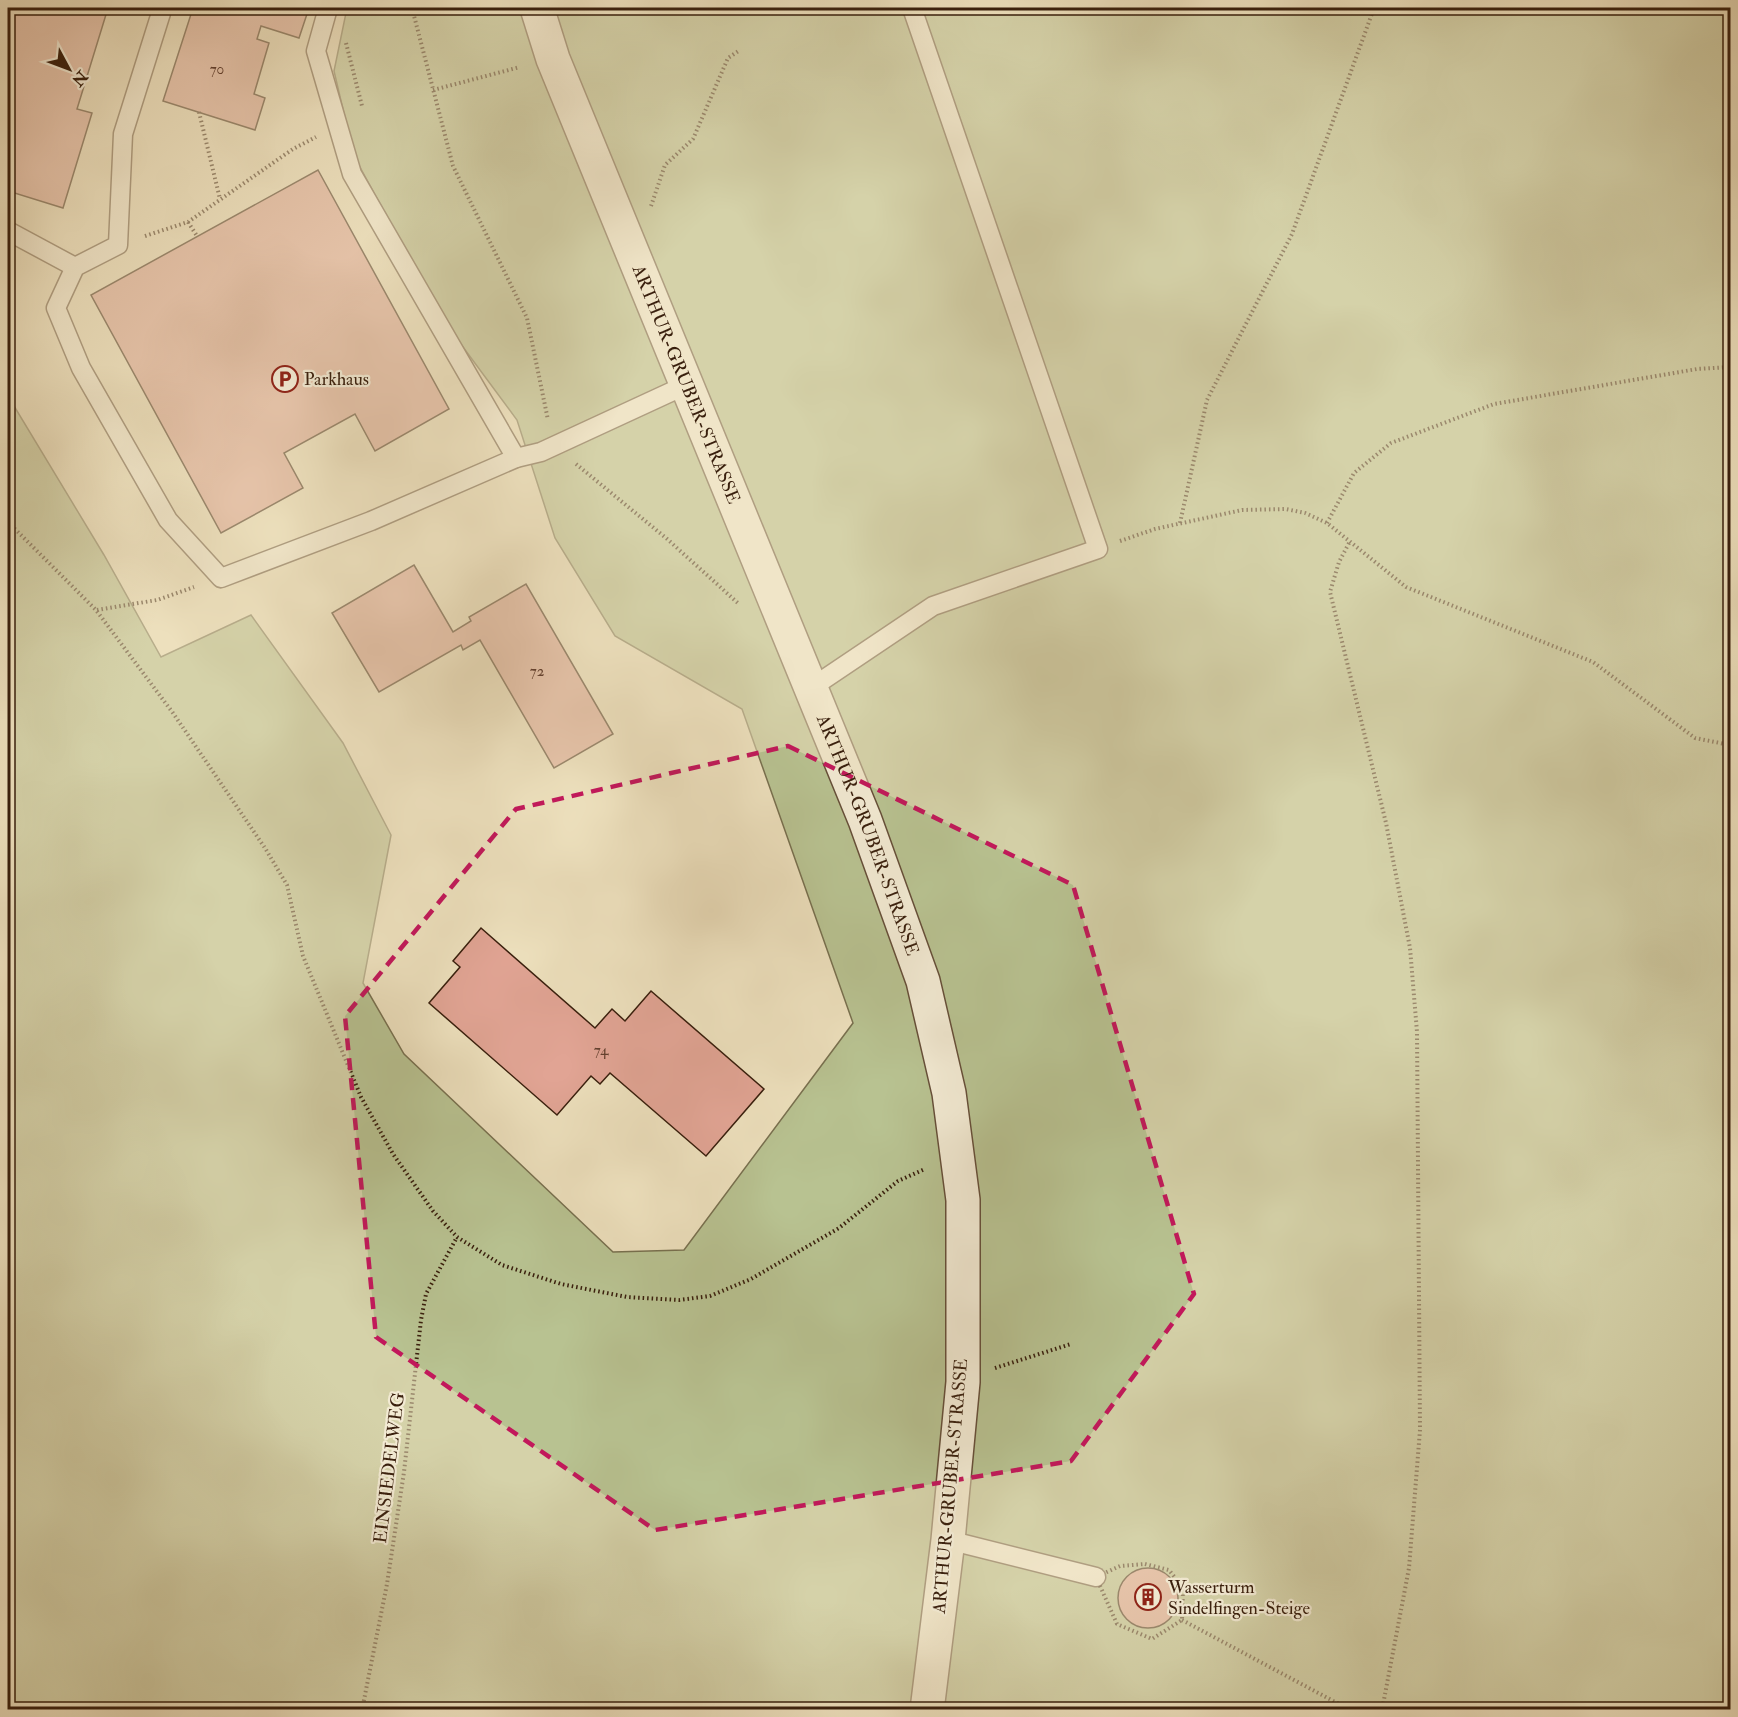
<svg xmlns="http://www.w3.org/2000/svg" width="1738" height="1717" font-family="'IM FELL Double Pica',serif">
<rect width="100%" height="100%" fill="#ede0bd"/>
<filter id="stains"><feTurbulence type="fractalNoise" baseFrequency=".00333" numOctaves="4"/><feColorMatrix values="0 0 0 0 .2 0 0 0 0 .09 0 0 0 0 .02 0 0 0 .5 -.17"/></filter>
<radialGradient id="worn" r=".72"><stop offset=".6" stop-color="#630" stop-opacity="0"/><stop offset="1" stop-color="#630" stop-opacity=".3"/></radialGradient>
<polygon fill="#b8c291" stroke="#78704f" stroke-width="1.5" points="347,8 1730,8 1730,1709 8,1709 8,396 104,555 161,657 251,615 343,743 391,835 363,983 404,1054 613,1252 684,1250 853,1023 742,709 615,636 555,538 517,420 443,320 354,156 334,71"/>
<g fill="#e1a494" stroke="#391f0d" stroke-width="1.5">
<polygon points="8,8 108,8 77,109 92,113 63,208 8,191"/>
<polygon points="193,8 309,8 299,38 261,26 257,39 269,43 254,94 265,98 255,130 163,101"/>
<polygon points="318,170 449,409 375,451 355,414 284,453 303,488 221,533 91,295"/>
<polygon points="414,565 453,632 471,621 469,617 526,584 613,734 554,768 480,640 463,650 461,645 379,692 332,613"/>
<polygon points="481,928 595,1028 612,1009 625,1021 651,991 764,1089 706,1156 610,1073 600,1084 591,1076 557,1115 429,1003 460,967 453,961"/>
<circle cx="1148" cy="1598" r="30"/>
</g>
<g fill="none" stroke-linecap="round" stroke-linejoin="round">
<defs>
<g id="service">
<polyline points="328,8 316,51 352,174 516,458"/>
<polyline points="161,13 123,134 118,245 75,267 56,308 81,368 168,520 221,578 371,521 516,458 541,452 686,385"/>
<polyline points="8,231 75,267"/>
<polyline points="811,688 933,606 1098,549 912,8"/>
<polyline points="948,1540 1096,1577"/>
</g>
<g id="minor">
<path id="s1" d="M537 8 553 59 865 820 923 981 949 1093 963 1200V1382L948 1540 927 1710"/>
</g>
</defs>
<use href="#service" stroke="#664f39" stroke-width="21"/>
<use href="#minor" stroke="#664f39" stroke-width="36"/>
<g stroke="#391f0d" stroke-width="4" stroke-dasharray="1.5 3" stroke-linecap="butt">
<polyline points="412,8 453,166 527,318 548,420"/>
<polyline points="346,43 362,106"/>
<polyline points="433,90 520,67"/>
<polyline points="199,112 220,199"/>
<polyline points="651,206 665,165 693,139 728,58 740,50"/>
<polyline points="188,222 197,236"/>
<polyline points="145,236 188,222 293,149 316,137"/>
<polyline points="576,464 666,538 739,604"/>
<polyline points="8,522 96,610 173,713 265,848 287,885 303,956 361,1097 393,1154 433,1211 457,1237 502,1265 561,1284 627,1297 679,1300 710,1296 751,1279 839,1228 898,1181 925,1169"/>
<polyline points="1180,523 1207,400 1292,234 1374,8"/>
<polyline points="1327,523 1354,473 1391,443 1494,404 1697,369 1730,367"/>
<polyline points="1120,541 1155,529 1242,510 1286,509 1305,513 1327,523 1406,587 1593,662 1695,738 1730,745"/>
<polyline points="1349,543 1339,562 1330,592 1386,823 1410,948 1417,1032 1420,1430 1409,1568 1382,1710"/>
<polyline points="97,610 157,600 194,587"/>
<polyline points="995,1368 1071,1344"/>
<polygon points="1145,1564 1169,1570 1183,1588 1182,1620 1152,1639 1117,1624 1096,1577 1120,1566"/>
<polyline points="1182,1620 1350,1710"/>
<polyline points="362,1710 387,1584 404,1472 421,1320 426,1294 457,1237"/>
</g>
<use href="#service" stroke="#f3ebd4" stroke-width="18"/>
<use href="#minor" stroke="#f3ebd4" stroke-width="33"/>
</g>
<path d="M0 0H1738V1717H0ZM788 746 1073 885 1194 1294 1071 1461 655 1530 376 1337 345 1016 516 809Z" fill="#ede0bd" fill-opacity=".55" fill-rule="evenodd"/>
<path fill="none" stroke="#c2185b" stroke-width="4.5" stroke-dasharray="12 8" stroke-linejoin="round" d="M788 746 1073 885 1194 1294 1071 1461 655 1530 376 1337 345 1016 516 809Z"/>
<defs>
<symbol id="parking-ring" viewBox="-11 -11 22 22"><circle r="9.5" fill="#f3ebd4" stroke="#8f2418" stroke-width="1.5"/><path d="M-3.5-5.5H1a3.5 3.5 0 0 1 0 7H-1V5.5H-3.5ZM-1-3.4V-.6H.8a1.4 1.4 0 0 0 0-2.8Z" fill="#8f2418"/></symbol>
<symbol id="building-ring" viewBox="-11 -11 22 22"><circle r="9.5" fill="#f3ebd4" stroke="#8f2418" stroke-width="1.5"/><path d="M-4-6H4V6H1V3H-1V6H-4ZM-2.5-4.3h1.7v1.8h-1.7ZM.8-4.3h1.7v1.8H.8ZM-2.5-1h1.7V.8h-1.7ZM.8-1h1.7V.8H.8Z" fill="#8f2418"/></symbol>
</defs>
<g fill-rule="evenodd">
<use href="#parking-ring" x="270" y="364" width="30" height="30"/>
<use href="#building-ring" x="1133" y="1582" width="30" height="30"/>
</g>
<g text-anchor="middle" stroke-width="4.5" stroke-linejoin="round" paint-order="stroke">
<g font-size="15" fill="#63402f">
<text x="217" y="74">70</text>
<text x="537" y="676">72</text>
<text x="601" y="1055">74</text>
</g>
<g font-size="18" fill="#391f0d" stroke="#f3ebd4" text-anchor="start">
<text x="304" y="385">Parkhaus</text>
<text x="1168" y="1593">Wasserturm<tspan x="1168" dy="21">Sindelfingen-Steige</tspan></text>
</g>
<g font-size="18" fill="#391f0d" stroke="#f3ebd4">
<text dy="6" stroke="none"><textPath href="#s1" startOffset="405">ARTHUR-GRUBER-STRASSE</textPath></text>
<text dy="6" stroke="none"><textPath href="#s1" startOffset="891">ARTHUR-GRUBER-STRASSE</textPath></text>
<text transform="translate(389 1468) rotate(-83)" y="6">EINSIEDELWEG</text>
<text transform="translate(950 1486) rotate(-85)" y="6">ARTHUR-GRUBER-STRASSE</text>
</g>
</g>
<rect width="1738" height="1717" fill="none" stroke="#ede0bd" stroke-width="30"/>
<rect x="9" y="9" width="1720" height="1699" fill="none" stroke="#391f0d" stroke-width="3"/>
<rect x="15" y="15" width="1708" height="1687" fill="none" stroke="#391f0d" stroke-width="1.5"/>
<g transform="translate(69 69) rotate(131)" stroke="#f3ebd4" stroke-width="4.5" paint-order="stroke">
<path d="M0-4.5L10 22L0 15L-10 22Z" fill="#391f0d"/>
<text y="-9" font-size="16" font-weight="bold" text-anchor="middle" fill="#391f0d">N</text>
</g>
<rect width="100%" height="100%" filter="url(#stains)"/>
<rect width="100%" height="100%" fill="url(#worn)"/>
</svg>
